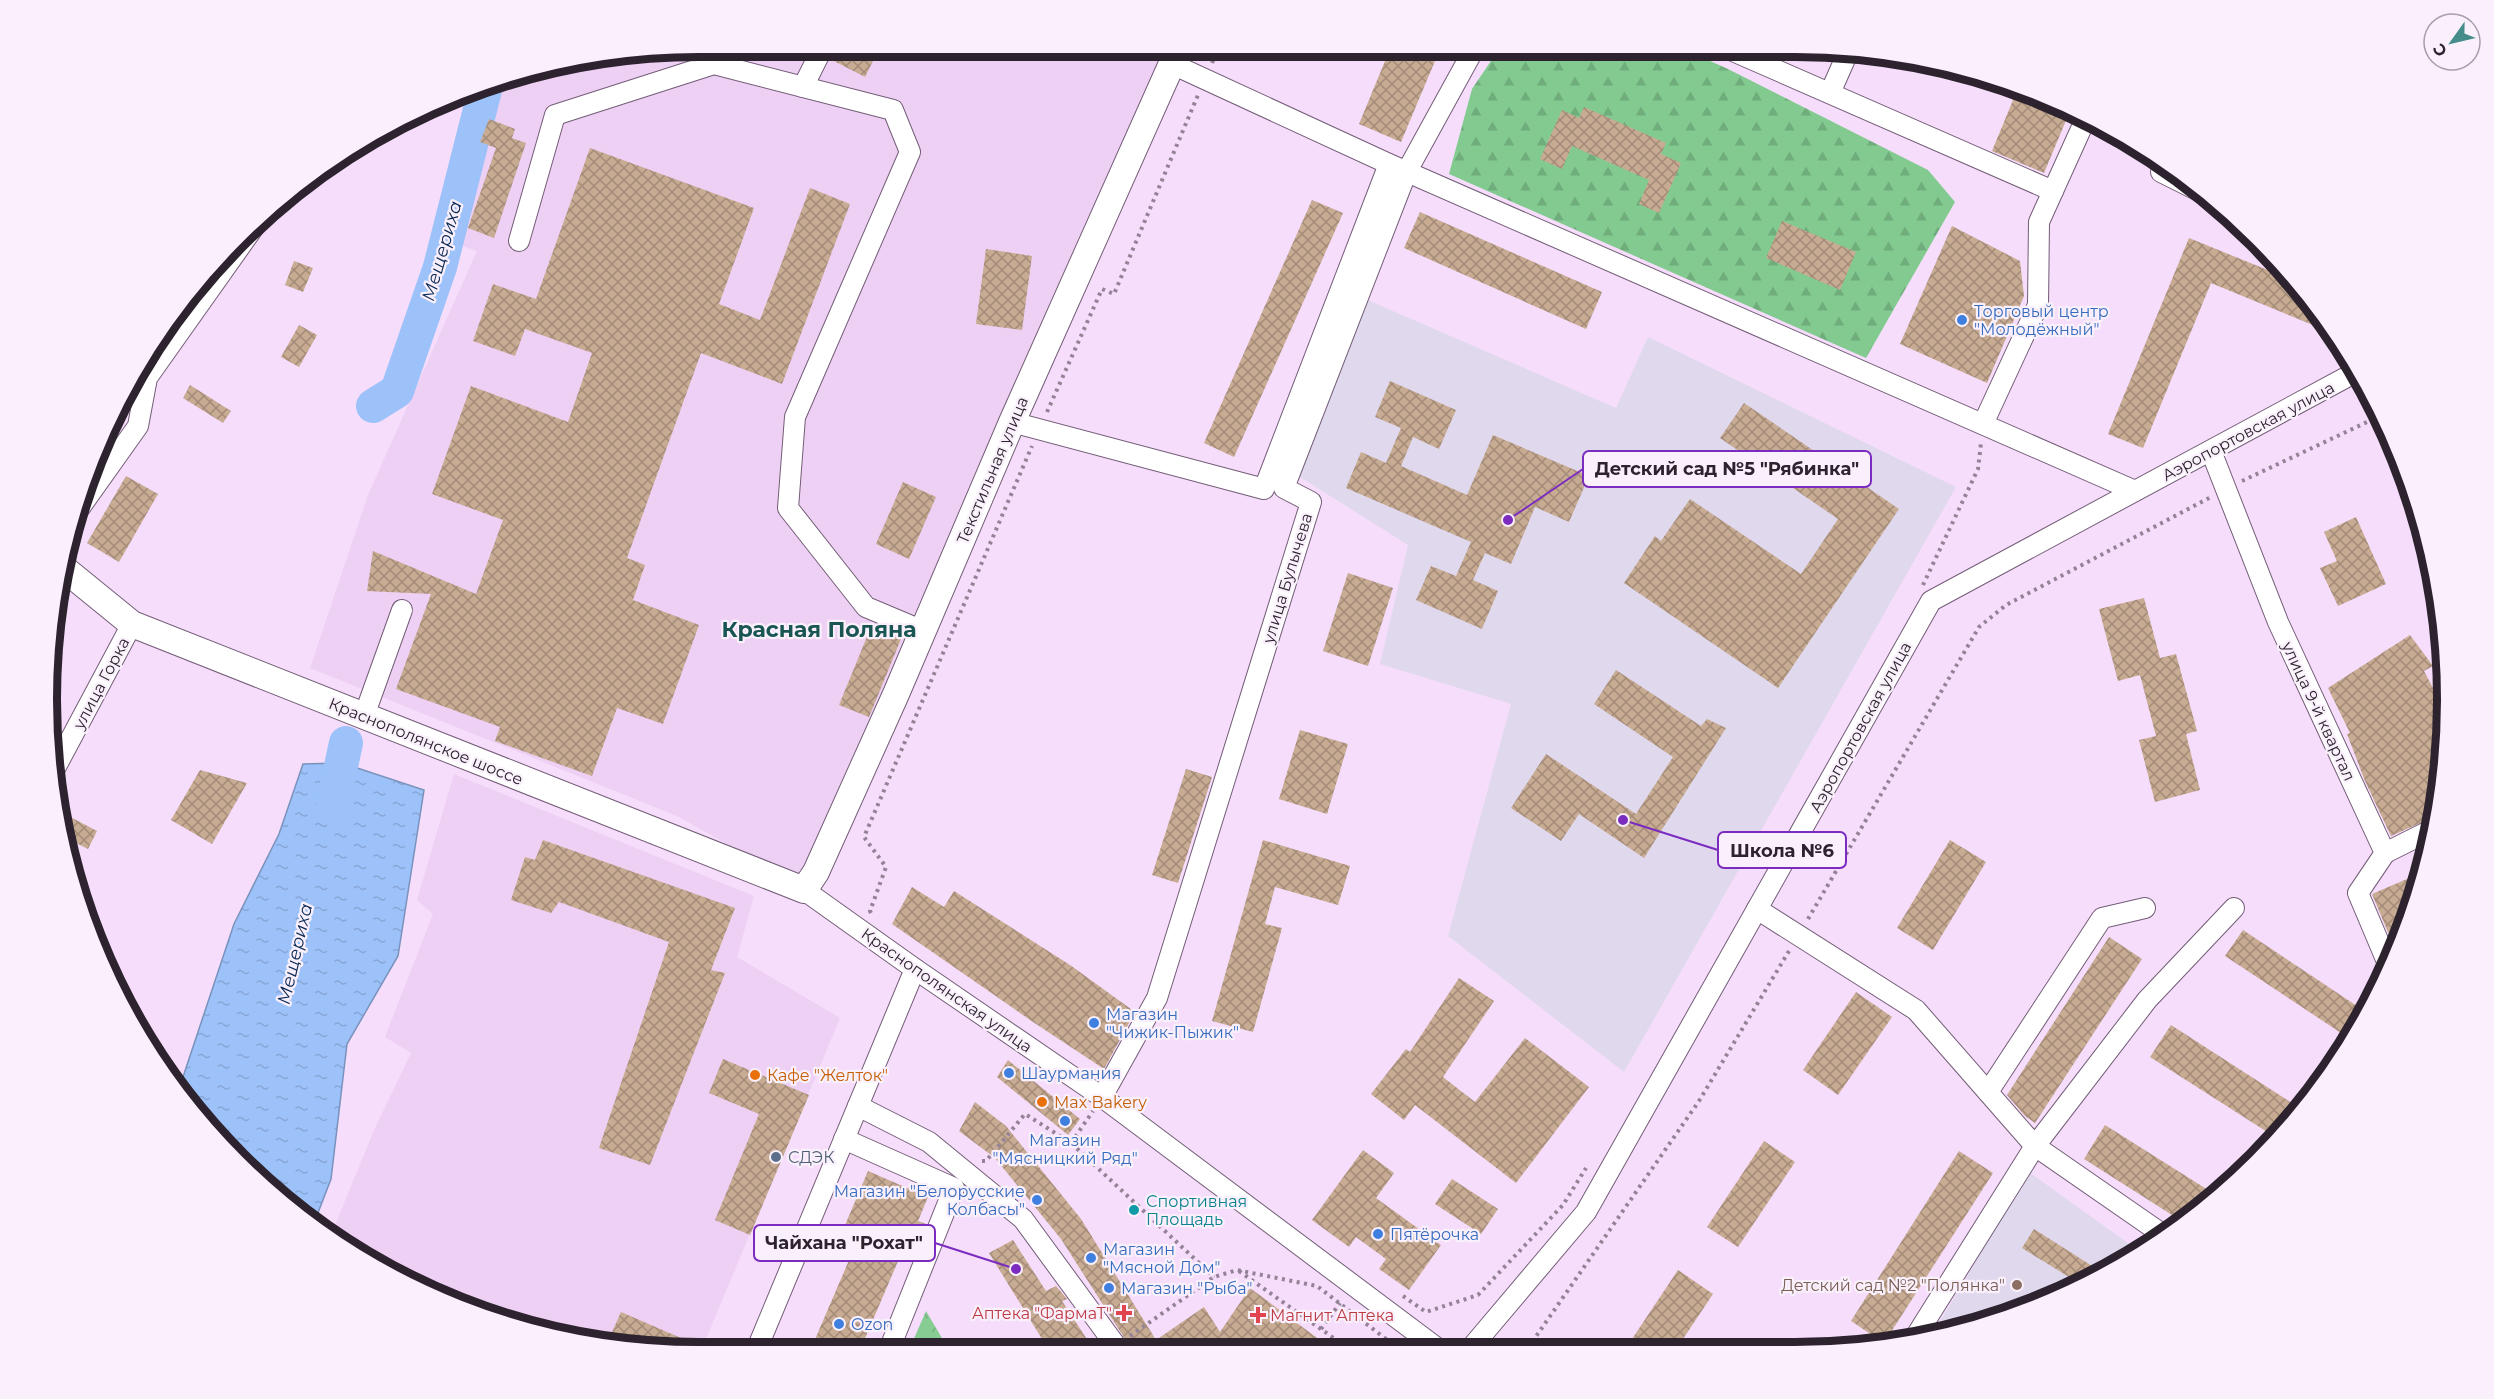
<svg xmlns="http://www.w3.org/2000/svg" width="2494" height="1399" font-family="Montserrat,sans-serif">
<defs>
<pattern id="forest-firs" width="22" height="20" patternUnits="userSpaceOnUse" patternTransform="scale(1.5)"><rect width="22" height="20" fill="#82ca8f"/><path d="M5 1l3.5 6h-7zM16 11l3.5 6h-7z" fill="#70ad7c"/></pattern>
<pattern id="park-crowns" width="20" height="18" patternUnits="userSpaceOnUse" patternTransform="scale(1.5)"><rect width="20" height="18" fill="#86cc93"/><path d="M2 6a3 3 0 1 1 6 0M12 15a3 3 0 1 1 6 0" fill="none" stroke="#74af7f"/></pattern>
<pattern id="water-ripples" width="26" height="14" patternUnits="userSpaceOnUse" patternTransform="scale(1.5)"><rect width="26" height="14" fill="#9cc2f9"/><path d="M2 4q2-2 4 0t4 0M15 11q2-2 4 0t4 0" fill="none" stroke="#87a6d6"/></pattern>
<pattern id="building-cross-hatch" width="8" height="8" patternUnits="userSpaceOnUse" patternTransform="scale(1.5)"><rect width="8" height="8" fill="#c8ab93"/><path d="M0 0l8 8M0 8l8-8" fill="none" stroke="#a38b78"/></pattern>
</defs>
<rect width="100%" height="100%" fill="#f6ddfb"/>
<g fill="#eed0f4">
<polygon points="1166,50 1079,237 814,860 800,877 780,874 677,816 310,668 368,495 477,251 451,242 474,113 486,83 614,52"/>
<polygon points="454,774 754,896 737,957 840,1018 701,1351 657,1351 490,1318 373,1265 331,1235 374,1130 411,1053 385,1037 433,914 417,900"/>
</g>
<g fill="#e0d9ee">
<polygon points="1363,298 1616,408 1648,337 1956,487 1624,1072 1448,936 1511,704 1380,664 1408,545 1300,477"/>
<polygon points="2029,1172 2139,1251 2005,1318 1932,1335"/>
</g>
<polygon fill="url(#forest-firs)" points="1681,48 1728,69 1928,170 1955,202 1866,358 1449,174 1472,89 1499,49"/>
<polygon fill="url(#park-crowns)" points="926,1311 949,1350 909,1350"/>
<polygon fill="url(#water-ripples)" stroke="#7a92bc" stroke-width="1.5" points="342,763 424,790 398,956 347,1044 331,1179 314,1223 269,1191 208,1130 179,1089 234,924 279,834 303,764"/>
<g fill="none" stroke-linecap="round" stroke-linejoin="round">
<g stroke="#9cc2f9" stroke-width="34">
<polyline points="373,406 397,391 440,267 487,82"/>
<polyline points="332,808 346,743"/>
</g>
</g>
<g fill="url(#building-cross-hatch)">
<polygon points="1390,49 1440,49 1401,142 1359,124"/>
<polygon points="833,51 878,51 865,77 830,59"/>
<polygon points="2018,88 2070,111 2044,173 1992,151"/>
<polygon points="1584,107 1666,143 1661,154 1681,163 1659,213 1639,204 1649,180 1572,146 1562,169 1540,159 1562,110 1579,118"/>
<polygon points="489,119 515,129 512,138 526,143 494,238 468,228 496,148 480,142"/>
<polygon points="590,148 754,208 719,304 760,320 810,188 850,204 782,384 701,353 627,558 645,565 633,600 699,625 663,724 617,708 592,776 495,741 500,727 396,689 431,594 367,591 373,551 476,594 503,520 432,494 471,386 568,422 592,353 525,329 515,356 473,341 493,284 536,299"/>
<polygon points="1312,200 1343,213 1234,457 1204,443"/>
<polygon points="1420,212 1602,292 1586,329 1404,248"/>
<polygon points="1782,221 1856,252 1840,290 1766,258"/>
<polygon points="1952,226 2020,261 2024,296 1987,383 1900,344"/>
<polygon points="2189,238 2292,280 2313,302 2332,333 2211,283 2143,448 2108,434"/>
<polygon points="986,249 1032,256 1022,330 976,324"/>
<polygon points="294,261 313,268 303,292 285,285"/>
<polygon points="299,325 317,335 299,367 281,357"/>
<polygon points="1390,381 1456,410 1439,449 1413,437 1401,466 1467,495 1493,435 1589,476 1569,522 1535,507 1511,564 1485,553 1473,580 1498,591 1482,629 1416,600 1431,566 1456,576 1471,542 1346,488 1361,452 1386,463 1401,428 1375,417"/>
<polygon points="190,385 231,411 223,423 183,398"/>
<polygon points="1744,403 1899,509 1778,688 1624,583 1655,536 1661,541 1690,499 1801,574 1838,519 1720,438"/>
<polygon points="126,476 158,494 119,562 87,543"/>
<polygon points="903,482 936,497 909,559 876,544"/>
<polygon points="2356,517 2386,584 2338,606 2320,568 2337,561 2324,532"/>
<polygon points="1348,573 1393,588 1368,666 1323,651"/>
<polygon points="2144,598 2160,658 2176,654 2197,731 2186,734 2200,790 2155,802 2139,740 2156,736 2140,675 2118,681 2099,609"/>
<polygon points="871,627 901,639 869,717 839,705"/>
<polygon points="2410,635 2433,666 2424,671 2444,709 2442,785 2434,817 2391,836 2365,781 2347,734 2350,733 2328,688"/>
<polygon points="1616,670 1701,726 1707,719 1726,728 1644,858 1579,814 1561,841 1511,808 1546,754 1636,814 1673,757 1594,704"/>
<polygon points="1300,730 1348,744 1327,814 1279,799"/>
<polygon points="1186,769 1212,777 1178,883 1152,875"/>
<polygon points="200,770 247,783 212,844 171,820"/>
<polygon points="57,810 97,831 88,849 62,836"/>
<polygon points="543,840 735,908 711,970 725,973 650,1165 599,1148 669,942 559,902 551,913 511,900 525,857 535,860"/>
<polygon points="1263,840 1350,866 1338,905 1275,887 1265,924 1282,928 1253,1032 1212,1021"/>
<polygon points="1950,840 1986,862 1933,950 1897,928"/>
<polygon points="2421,873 2413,910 2395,949 2372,894"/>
<polygon points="912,887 944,907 954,891 1070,965 1135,1012 1104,1069 1033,1022 892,924"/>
<polygon points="2243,930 2366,1012 2360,1026 2350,1039 2225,956"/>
<polygon points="2109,937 2142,959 2035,1123 2025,1116 2007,1095"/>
<polygon points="1459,978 1494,1001 1443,1077 1475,1102 1525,1038 1589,1087 1516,1183 1415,1105 1404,1120 1371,1094 1406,1049 1410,1052"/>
<polygon points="1856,992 1892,1017 1838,1095 1803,1070"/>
<polygon points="2171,1025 2298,1107 2275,1137 2150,1057"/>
<polygon points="723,1059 809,1095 750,1235 715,1220 759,1114 709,1093"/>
<polygon points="1008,1060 1080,1119 1068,1135 997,1077"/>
<polygon points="975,1102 1006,1126 1081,1219 1156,1340 1204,1307 1220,1332 1250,1288 1332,1349 1132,1350 1061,1239 995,1158 959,1131"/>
<polygon points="2105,1125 2216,1195 2183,1222 2084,1159"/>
<polygon points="1764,1141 1795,1162 1738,1247 1707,1227"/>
<polygon points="1363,1150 1394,1173 1376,1198 1441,1245 1409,1290 1379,1269 1386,1259 1356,1237 1349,1247 1312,1220"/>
<polygon points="1959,1151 1993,1173 1884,1343 1851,1321"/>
<polygon points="868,1171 928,1197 918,1221 926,1224 919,1243 908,1238 860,1350 810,1351 859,1237 843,1230"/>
<polygon points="1452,1179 1498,1209 1481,1234 1435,1204"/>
<polygon points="2034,1229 2100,1271 2077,1282 2022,1248"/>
<polygon points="1013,1240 1046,1291 1056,1286 1067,1299 1062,1301 1094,1350 1024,1350 1042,1339 989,1253"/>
<polygon points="1678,1270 1713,1294 1677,1348 1626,1348"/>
<polygon points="621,1312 711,1351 657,1351 608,1341"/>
</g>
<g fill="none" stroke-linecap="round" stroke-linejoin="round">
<defs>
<g id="minor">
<polyline points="1726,48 2053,191"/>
<polyline points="1172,64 1389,164 2135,491"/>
<polyline points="803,87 821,51"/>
<polyline points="1830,93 1849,50"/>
<polyline points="2164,165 2161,172 2203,193"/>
<polyline points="519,241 555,115 714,64 893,110 910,152 795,417 788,508 866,607 923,631"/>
<polyline points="1012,422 1264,489 1389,164"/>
<polyline points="1983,424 2038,305 2039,222 2086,118"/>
<polyline points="2211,451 2278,622 2385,853 2358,893 2388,964"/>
<polyline points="74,516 138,426 147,378 261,217"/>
<polyline points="364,716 402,610"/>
<polyline points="52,774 132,624"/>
<polyline points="2385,853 2431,830"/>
<polyline points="804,890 915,969 1102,1097 1437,1348"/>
<polyline points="1757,909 1916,1010 2035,1146 2147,1000 2234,908"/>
<polyline points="1988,1092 2102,918 2145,908"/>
<polyline points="1102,1097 1157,998 1311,502 1284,488 1407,171 1474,49"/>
<polyline points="858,1106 929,1142 1023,1219 1119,1350"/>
<polyline points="844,1139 954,1188 889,1350"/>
<polyline points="1914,1339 2035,1146 2165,1236"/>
<polyline points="1471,1348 1586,1212 1931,601 2356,372"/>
<polyline points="756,1351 915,969"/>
</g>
<polyline id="major" points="62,567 132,624 804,890 816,872 896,694 1012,422 1178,50"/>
</defs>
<use href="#minor" stroke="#735d77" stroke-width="22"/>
<use href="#major" stroke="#735d77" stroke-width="28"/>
<g stroke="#948397" stroke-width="4" stroke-dasharray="3 4.5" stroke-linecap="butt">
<polyline points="1212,63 1217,50"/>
<polyline points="1047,412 1102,289 1114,294 1198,95"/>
<polyline points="2242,481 2382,415"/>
<polyline points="1923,585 1978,469 1981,443"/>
<polyline points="871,913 870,911 886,867 864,837 1032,446"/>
<polyline points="1808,919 1979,627 2006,605 2211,497"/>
<polyline points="1071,1143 1093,1111"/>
<polyline points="982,1161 986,1161 1025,1114 1071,1143 1214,1277"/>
<polyline points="1239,1271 1349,1349"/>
<polyline points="1403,1296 1426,1312 1478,1295 1563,1205 1586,1168"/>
<polyline points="1321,1329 1340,1303"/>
<polyline points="1130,1336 1214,1277 1237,1270 1317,1286 1399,1349"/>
<polyline points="1528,1348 1699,1101 1789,951"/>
<polyline points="733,1351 737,1341"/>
</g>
<use href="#minor" stroke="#fff" stroke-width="20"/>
<use href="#major" stroke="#fff" stroke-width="26"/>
</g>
<g fill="#3f7fe0" stroke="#faf0fc" stroke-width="2">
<circle cx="1962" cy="320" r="6"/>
<circle cx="1094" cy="1023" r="6"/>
<circle cx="1009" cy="1073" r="6"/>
<circle cx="1065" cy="1121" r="6"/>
<circle cx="1037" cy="1200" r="6"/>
<circle cx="1378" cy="1234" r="6"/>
<circle cx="1091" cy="1258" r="6"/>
<circle cx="1109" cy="1288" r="6"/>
<circle cx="839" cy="1324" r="6"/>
</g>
<g fill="#e8710a" stroke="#faf0fc" stroke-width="2">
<circle cx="755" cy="1075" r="6"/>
<circle cx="1042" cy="1102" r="6"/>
</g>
<circle fill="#5c6f8a" stroke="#faf0fc" stroke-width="2" cx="776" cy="1157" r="6"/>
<circle fill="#0f9aa8" stroke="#faf0fc" stroke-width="2" cx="1134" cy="1210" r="6"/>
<circle fill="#8d6e63" stroke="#faf0fc" stroke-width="2" cx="2017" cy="1285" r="6"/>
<g fill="#e0444e" stroke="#faf0fc" stroke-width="2">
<path d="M1121 1304h6v6h6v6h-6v6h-6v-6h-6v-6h6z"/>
<path d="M1255 1306h6v6h6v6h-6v6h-6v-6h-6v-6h6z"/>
</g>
<g text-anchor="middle" stroke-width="4.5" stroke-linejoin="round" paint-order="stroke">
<g font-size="16" fill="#366cbe" stroke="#faf0fc" text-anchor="start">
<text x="1974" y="317">Торговый центр<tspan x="1974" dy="18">"Молодёжный"</tspan></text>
<text x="1106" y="1020">Магазин<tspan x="1106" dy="18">"Чижик-Пыжик"</tspan></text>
<text x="1021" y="1079">Шаурмания</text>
<text x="1065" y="1146" text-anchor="middle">Магазин<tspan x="1065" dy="18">"Мясницкий Ряд"</tspan></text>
<text x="1025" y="1197" text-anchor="end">Магазин "Белорусские<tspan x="1025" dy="18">Колбасы"</tspan></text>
<text x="1390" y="1240">Пятёрочка</text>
<text x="1103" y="1255">Магазин<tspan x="1103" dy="18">"Мясной Дом"</tspan></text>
<text x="1121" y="1294">Магазин "Рыба"</text>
<text x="851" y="1330">Ozon</text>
</g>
<g font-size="16" fill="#2c232e" stroke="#faf0fc">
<text transform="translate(2248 431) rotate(-28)" y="6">Аэропортовская улица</text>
<text transform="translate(992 470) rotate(-67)" y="6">Текстильная улица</text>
<text transform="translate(1287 578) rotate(-73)" y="6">улица Булычева</text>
<text transform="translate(101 683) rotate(-62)" y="6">улица Горка</text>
<text transform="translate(2319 711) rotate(65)" y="6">улица 9-й квартал</text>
<text transform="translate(1860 727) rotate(-61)" y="6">Аэропортовская улица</text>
<text transform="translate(426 741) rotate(22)" y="6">Краснополянское шоссе</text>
<text transform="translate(947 990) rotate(35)" y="6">Краснополянская улица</text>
</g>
<g font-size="16" fill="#c56008" stroke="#faf0fc" text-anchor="start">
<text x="767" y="1081">Кафе "Желток"</text>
<text x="1054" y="1108">Max Bakery</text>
</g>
<g font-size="16" fill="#4e5e75" stroke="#faf0fc" text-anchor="start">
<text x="788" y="1163">СДЭК</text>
</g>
<g font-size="16" fill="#0d838f" stroke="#faf0fc" text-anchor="start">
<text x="1146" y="1207">Спортивная<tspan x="1146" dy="18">Площадь</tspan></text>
</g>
<g font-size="16" fill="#785e54" stroke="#faf0fc" text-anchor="end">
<text x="2005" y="1291">Детский сад №2 "Полянка"</text>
</g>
<g font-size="16" fill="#be3a42" stroke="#faf0fc" text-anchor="end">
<text x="1112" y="1319">Аптека "ФармаТ"</text>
<text x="1270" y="1321" text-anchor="start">Магнит Аптека</text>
</g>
<g font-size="18" font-style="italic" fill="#0b2953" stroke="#faf0fc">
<text transform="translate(442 251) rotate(-74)" y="6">Мещериха</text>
<text transform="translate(295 954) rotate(-77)" y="6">Мещериха</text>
</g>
<g font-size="22" font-weight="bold" fill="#195553" stroke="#faf0fc">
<text x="819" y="637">Красная Поляна</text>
</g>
</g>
<path d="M0 0H2494V1399H0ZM699 57H1795A642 642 0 0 1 2437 699V700A642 642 0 0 1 1795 1342H699A642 642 0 0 1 57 700V699A642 642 0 0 1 699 57Z" fill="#faf0fc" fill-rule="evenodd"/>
<path fill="none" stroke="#2c232e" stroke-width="8" d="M699 57H1795A642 642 0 0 1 2437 699V700A642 642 0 0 1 1795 1342H699A642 642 0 0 1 57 700V699A642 642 0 0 1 699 57Z"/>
<path fill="none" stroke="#7b2cbf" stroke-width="2" d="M1508 520L1583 469M1623 820L1718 850M1016 1269L935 1243"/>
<g fill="#7b2cbf" stroke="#faf0fc" stroke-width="2">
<circle cx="1508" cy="520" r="6"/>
<circle cx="1623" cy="820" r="6"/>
<circle cx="1016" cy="1269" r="6"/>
</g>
<g fill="#faf0fc" stroke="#7b2cbf" stroke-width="2">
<rect x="1583" y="451" width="288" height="36" rx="6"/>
<rect x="1718" y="832" width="128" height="36" rx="6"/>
<rect x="754" y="1225" width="181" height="36" rx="6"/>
</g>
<g font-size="18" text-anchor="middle" font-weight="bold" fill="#2c232e">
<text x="1727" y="475">Детский сад №5 "Рябинка"</text>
<text x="1782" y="857">Школа №6</text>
<text x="844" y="1249">Чайхана "Рохат"</text>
</g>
<g transform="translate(2452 42) rotate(236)"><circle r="28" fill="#faf0fc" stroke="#a89eaa" stroke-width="1.5"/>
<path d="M0-4.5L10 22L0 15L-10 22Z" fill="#458d8a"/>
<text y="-9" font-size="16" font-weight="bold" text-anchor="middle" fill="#2c232e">С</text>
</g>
</svg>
